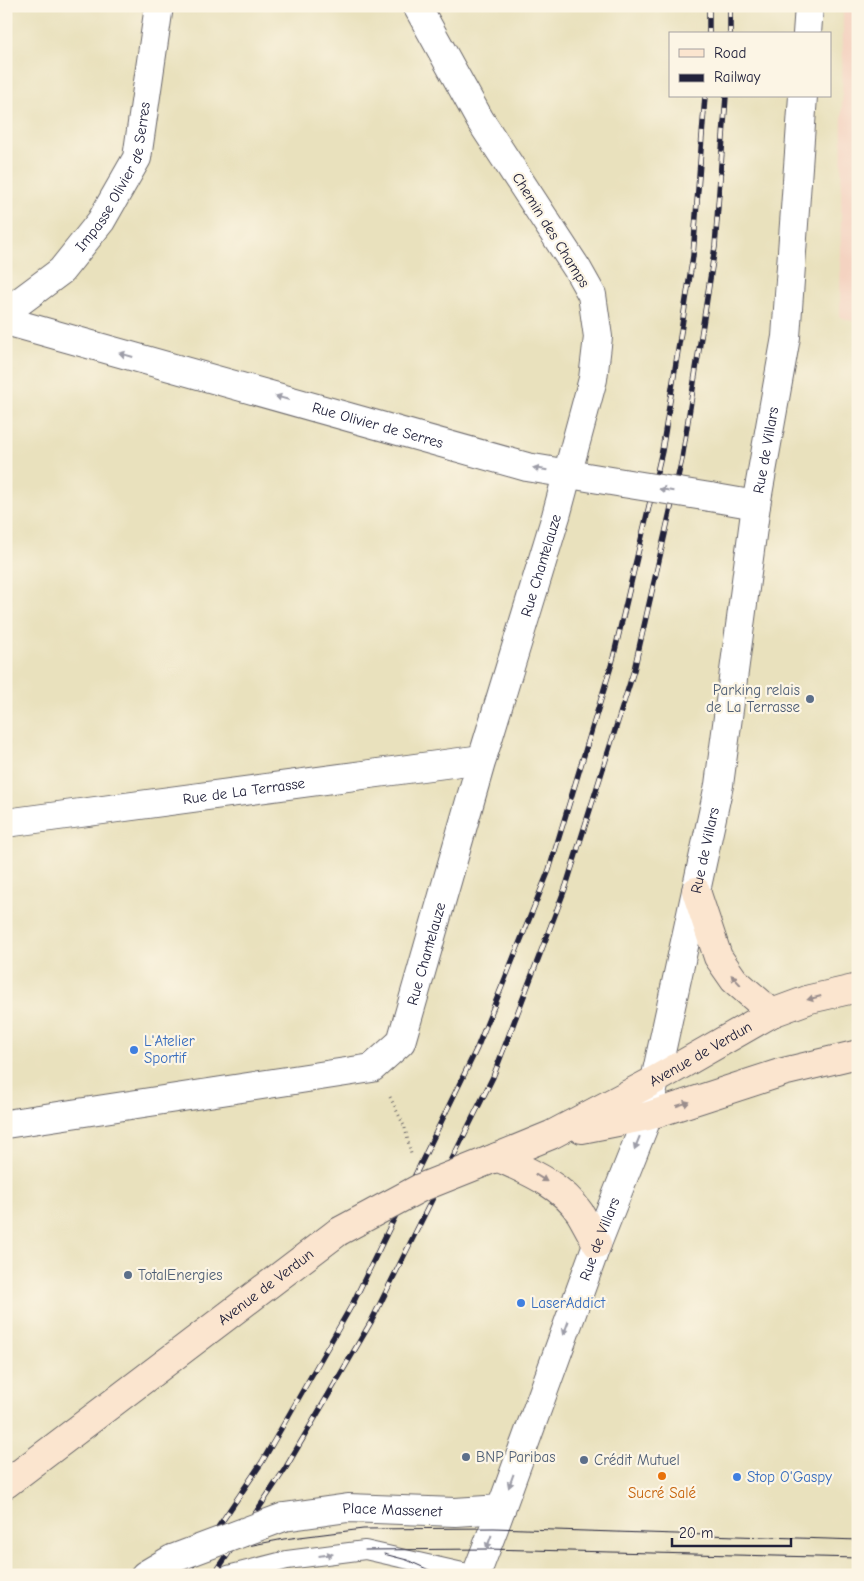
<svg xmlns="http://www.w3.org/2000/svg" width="864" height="1581" font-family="'Comic Neue',sans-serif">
<rect width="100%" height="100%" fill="#fcf5e5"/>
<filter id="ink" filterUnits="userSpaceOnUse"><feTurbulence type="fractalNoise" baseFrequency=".02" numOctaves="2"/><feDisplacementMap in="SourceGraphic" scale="10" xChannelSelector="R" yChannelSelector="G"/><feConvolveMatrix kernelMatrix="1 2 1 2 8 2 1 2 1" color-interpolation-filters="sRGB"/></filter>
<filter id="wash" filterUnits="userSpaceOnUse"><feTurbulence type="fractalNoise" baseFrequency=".0096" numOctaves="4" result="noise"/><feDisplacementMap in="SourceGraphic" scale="20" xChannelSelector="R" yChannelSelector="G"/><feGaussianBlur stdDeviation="1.12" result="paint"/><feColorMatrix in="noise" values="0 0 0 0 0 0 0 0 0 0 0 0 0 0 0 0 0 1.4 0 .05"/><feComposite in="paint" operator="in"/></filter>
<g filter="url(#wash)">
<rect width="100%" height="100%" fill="#e9e1bd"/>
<polygon fill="#f4d3c1" points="843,6 858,6 858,323 840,317"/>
</g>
<g filter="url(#ink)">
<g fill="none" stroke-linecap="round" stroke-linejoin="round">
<defs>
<polyline id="service" points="228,1575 287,1560 365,1550 476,1575"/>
<g id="minor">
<polyline points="807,34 809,6"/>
<path id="s1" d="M6 312 61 271 101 221 137 158 159 6"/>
<path id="s2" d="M6 321 527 467 623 483"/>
<polyline points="710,497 756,505"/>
<path id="s3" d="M6 823 482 759"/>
<path id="s4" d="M655 1080 719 785 756 505 786 337 803 96"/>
<path id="s5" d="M6 1124 372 1068 401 1042 482 759 556 516 593 379 598 337 592 295 578 270 480 120 417 6"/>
<path id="s6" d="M284 1517 348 1508 455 1512 501 1509"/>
<polyline points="145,1575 172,1559"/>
</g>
<g id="tertiary">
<path id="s7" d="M476 1575 494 1528 597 1244 648 1116 655 1080"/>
</g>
<g id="secondary">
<polyline points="696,891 718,957 734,980 772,1013"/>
<polyline points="582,1129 648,1116 783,1072 858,1054"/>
<path d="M497 1157C527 1171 561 1184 580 1213 586 1223 591 1233 597 1244"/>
<path id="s8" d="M490 1160 551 1135 655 1080 772 1013 810 999 858 988"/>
<path id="s9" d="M6 1484 338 1232"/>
</g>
</defs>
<use href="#service" stroke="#686568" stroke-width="20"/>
<use href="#minor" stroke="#686568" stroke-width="30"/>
<use href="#tertiary" stroke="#686568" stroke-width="30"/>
<use href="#secondary" stroke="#686568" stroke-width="30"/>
<polyline stroke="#686568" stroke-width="3" stroke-dasharray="1 4" stroke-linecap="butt" points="390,1097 405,1128"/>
<use href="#service" stroke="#fff" stroke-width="18"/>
<use href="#minor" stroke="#fff" stroke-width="28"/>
<use href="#tertiary" stroke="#fff" stroke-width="28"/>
<use href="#secondary" stroke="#fbe5cf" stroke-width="28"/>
<g stroke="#22223b" stroke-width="1">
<polyline points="365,1550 487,1549 858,1558"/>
<polyline points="384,1554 407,1560 440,1575"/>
<polyline points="163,1575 222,1551 284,1539 363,1529 494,1528 858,1540"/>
</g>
<defs>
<g id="rail">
<polyline points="709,6 709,34"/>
<polyline points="730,6 730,34"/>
<polyline points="186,1575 262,1462 353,1303 477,1048 549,870 612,663 662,451 693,256 705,96"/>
<polyline points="214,1575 285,1469 371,1322 493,1077 566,886 634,670 682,459 715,247 726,96"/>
</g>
</defs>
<use href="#rail" stroke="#22223b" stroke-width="5.5"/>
<use href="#rail" stroke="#fcf5e5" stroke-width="4" stroke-dasharray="11" stroke-linecap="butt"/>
<defs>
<g id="minor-bridge">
<polyline points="623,483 710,497"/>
<polyline points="172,1559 284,1517"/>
</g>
<polyline id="secondary-bridge" points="338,1232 420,1188 490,1160"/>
</defs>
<use href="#minor-bridge" stroke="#686568" stroke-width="30" stroke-linecap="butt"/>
<use href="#secondary-bridge" stroke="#686568" stroke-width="30" stroke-linecap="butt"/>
<polyline stroke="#686568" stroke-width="3" stroke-dasharray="1 4" stroke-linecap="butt" points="405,1128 411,1154"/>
<use href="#minor-bridge" stroke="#fff" stroke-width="28"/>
<use href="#secondary-bridge" stroke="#fbe5cf" stroke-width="28"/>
</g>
<defs><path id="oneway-solid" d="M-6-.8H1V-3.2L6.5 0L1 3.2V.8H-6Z" transform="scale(1.25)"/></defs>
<g fill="#9c9ca7">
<use href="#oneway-solid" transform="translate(126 355) rotate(-164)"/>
<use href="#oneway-solid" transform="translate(282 398) rotate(-164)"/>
<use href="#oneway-solid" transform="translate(540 469) rotate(-170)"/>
<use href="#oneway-solid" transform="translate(666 490) rotate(-171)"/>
<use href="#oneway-solid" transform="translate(637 1143) rotate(112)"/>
<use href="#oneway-solid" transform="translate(566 1328) rotate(110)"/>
<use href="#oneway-solid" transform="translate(511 1481) rotate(110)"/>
<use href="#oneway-solid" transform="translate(489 1542) rotate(110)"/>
<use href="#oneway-solid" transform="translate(326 1555) rotate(-7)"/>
</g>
<g fill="#998d8c">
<use href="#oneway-solid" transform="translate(736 980) rotate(-133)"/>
<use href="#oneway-solid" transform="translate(814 998) rotate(165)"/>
<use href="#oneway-solid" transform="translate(683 1104) rotate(-18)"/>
<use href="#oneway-solid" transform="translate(541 1178) rotate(32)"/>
</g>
</g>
<g fill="#5c6f8a" stroke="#fcf5e5" stroke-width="2">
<circle cx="810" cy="699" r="5"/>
<circle cx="128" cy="1275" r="5"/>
<circle cx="466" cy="1457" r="5"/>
<circle cx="584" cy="1460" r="5"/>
</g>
<g fill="#3f7fe0" stroke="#fcf5e5" stroke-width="2">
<circle cx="134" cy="1050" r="5"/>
<circle cx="521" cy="1303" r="5"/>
<circle cx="737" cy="1477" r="5"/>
</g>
<circle fill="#e8710a" stroke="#fcf5e5" stroke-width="2" cx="662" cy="1476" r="5"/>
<g text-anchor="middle" stroke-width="4.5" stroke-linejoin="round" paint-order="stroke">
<g font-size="15" fill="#22223b" stroke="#fcf5e5">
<text dy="5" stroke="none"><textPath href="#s1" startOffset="179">Impasse Olivier de Serres</textPath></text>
<text transform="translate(551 230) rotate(58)" y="5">Chemin des Champs</text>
<text dy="5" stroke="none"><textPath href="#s2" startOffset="386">Rue Olivier de Serres</textPath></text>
<text dy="5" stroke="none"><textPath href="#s4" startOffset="640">Rue de Villars</textPath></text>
<text dy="5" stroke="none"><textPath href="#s5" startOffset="906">Rue Chantelauze</textPath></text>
<text dy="5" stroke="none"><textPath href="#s3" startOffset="240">Rue de La Terrasse</textPath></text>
<text dy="5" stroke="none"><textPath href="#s4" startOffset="235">Rue de Villars</textPath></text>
<text dy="5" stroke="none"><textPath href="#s5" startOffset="501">Rue Chantelauze</textPath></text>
<text dy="5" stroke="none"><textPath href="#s8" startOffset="236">Avenue de Verdun</textPath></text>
<text dy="5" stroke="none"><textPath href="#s7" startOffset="358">Rue de Villars</textPath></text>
<text dy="5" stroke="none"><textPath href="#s9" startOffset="326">Avenue de Verdun</textPath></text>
<text dy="5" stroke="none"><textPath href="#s6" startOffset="109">Place Massenet</textPath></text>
</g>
<g font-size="15" fill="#4e5e75" stroke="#fcf5e5" text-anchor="start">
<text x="800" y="695" text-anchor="end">Parking relais<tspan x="800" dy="17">de La Terrasse</tspan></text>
<text x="138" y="1280">TotalEnergies</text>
<text x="476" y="1462">BNP Paribas</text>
<text x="594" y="1465">Crédit Mutuel</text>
</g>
<g font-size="15" fill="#366cbe" stroke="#fcf5e5" text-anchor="start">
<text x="144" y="1046">L'Atelier<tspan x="144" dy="17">Sportif</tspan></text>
<text x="531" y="1308">LaserAddict</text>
<text x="747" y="1482">Stop O'Gaspy</text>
</g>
<g font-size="15" fill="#c56008" stroke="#fcf5e5">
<text x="662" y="1498">Sucré Salé</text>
</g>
</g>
<rect width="864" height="1581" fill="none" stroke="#fcf5e5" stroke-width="25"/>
<rect x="669" y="32" width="162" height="65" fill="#fcf5e5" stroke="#a5a1a1"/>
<rect x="679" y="49" width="25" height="8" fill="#fbe5cf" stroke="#a5a1a1"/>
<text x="714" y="58" font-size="15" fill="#22223b">Road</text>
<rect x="679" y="74" width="25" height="8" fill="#22223b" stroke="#a5a1a1"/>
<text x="714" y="82" font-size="15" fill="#22223b">Railway</text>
<path d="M672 1538v8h119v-8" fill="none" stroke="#22223b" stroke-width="2.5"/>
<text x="679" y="1538" font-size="15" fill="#22223b" stroke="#fcf5e5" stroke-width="4" paint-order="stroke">20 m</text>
</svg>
